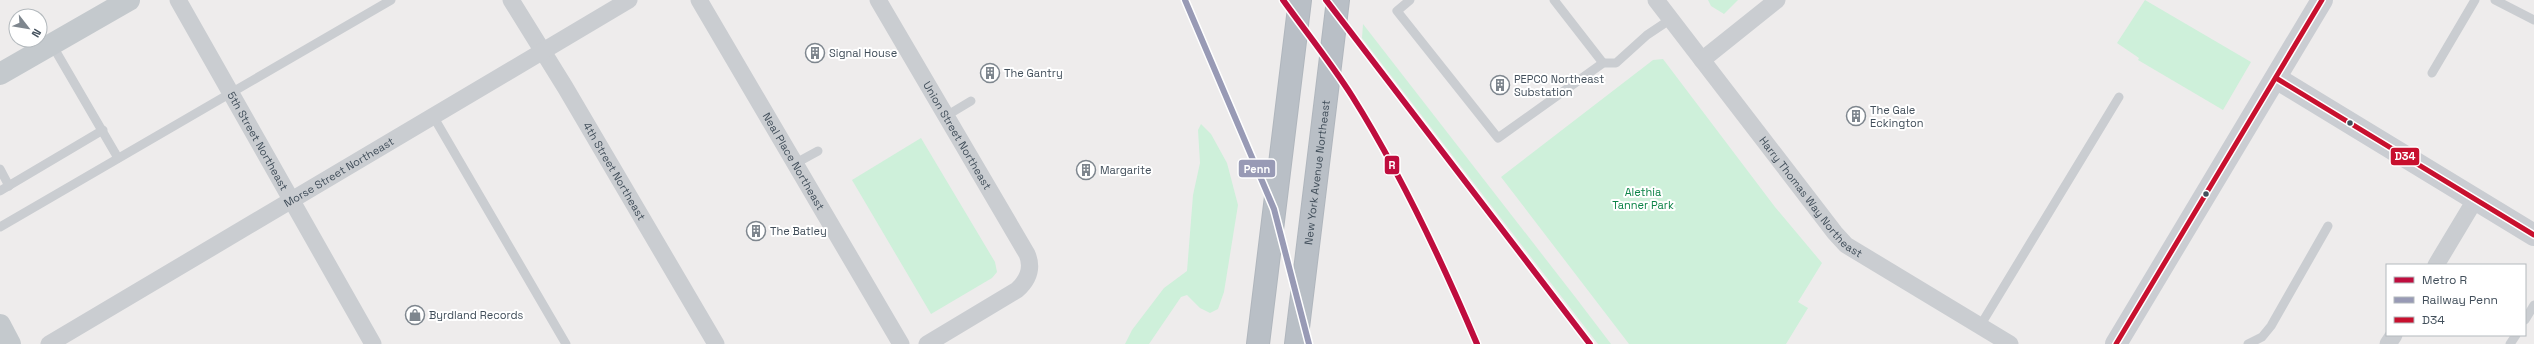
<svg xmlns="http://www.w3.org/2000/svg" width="2534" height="344" font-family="'Space Grotesk',sans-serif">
<rect width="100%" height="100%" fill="#eeecec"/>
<g fill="#cef0da">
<polygon points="1708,0 1738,0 1724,14 1711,6"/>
<polygon points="2145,0 2251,62 2223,110 2138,60 2139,58 2117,43"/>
<polygon points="1363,24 1576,298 1611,344 1598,344 1362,38"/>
<polygon points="1663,59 1775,207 1822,263 1798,302 1808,308 1786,344 1629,344 1501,177 1653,60"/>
<polygon points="1201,124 1211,134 1227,163 1238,205 1224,292 1218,309 1210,313 1200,308 1187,295 1181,297 1149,344 1125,344 1132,330 1164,288 1187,271 1193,195 1200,163 1198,130"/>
<polygon points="921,138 995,262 997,272 992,278 931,314 852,180"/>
</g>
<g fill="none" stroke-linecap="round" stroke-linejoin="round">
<defs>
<g id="highway">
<polyline points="1258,344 1300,0"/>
<path id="s7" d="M1296 344 1338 0"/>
</g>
</defs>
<use href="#highway" stroke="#b0b6bd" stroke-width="24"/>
<g stroke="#cacdd1" stroke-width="9">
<polyline points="1410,0 1397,11 1498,138 1603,63 1616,63 1647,35 1671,19"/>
<polyline points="1554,0 1603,63"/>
<polyline points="2495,0 2534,20"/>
<polyline points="51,43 118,158"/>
<polyline points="2432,73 2475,0"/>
<polyline points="433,116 566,344"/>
<polyline points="946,116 971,101"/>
<polyline points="796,163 818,151"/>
<polyline points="0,169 9,186"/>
<polyline points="0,191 103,130"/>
<polyline points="0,227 391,0"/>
<polyline points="2525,320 2534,305"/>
<polyline points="1980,326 2119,97"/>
<polyline points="2248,344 2262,337 2271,326 2328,226"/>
<polyline points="2510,344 2516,335"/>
</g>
<g stroke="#cacdd1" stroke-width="17">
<path id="s1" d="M178 0 373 344"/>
<path id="s2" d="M511 0 565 87 716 344"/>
<path id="s3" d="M699 0 901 344"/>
<path id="s4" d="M878 0 1027 254C1033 268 1028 280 1017 290L927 344"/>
<path id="s5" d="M1656 0 1835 233 1846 245 2010 344"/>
<polyline points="1702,60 1777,0"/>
<polyline points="2436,265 2475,200"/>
<path id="s6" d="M49 344 629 0"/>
<polyline points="2388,344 2394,335"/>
</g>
<g stroke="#cacdd2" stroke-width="22">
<polyline points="2276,78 2534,235"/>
<polyline points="2116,344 2322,0"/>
</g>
<g stroke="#c4c9cd" stroke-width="22">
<polyline points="0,74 129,0"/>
<polyline points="0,325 10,344"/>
</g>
<use href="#highway" stroke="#b9bfc6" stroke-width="22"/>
<defs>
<g id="bus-1">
<polyline points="2276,78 2534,235"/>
<polyline points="2116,344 2322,0"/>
</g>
</defs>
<use href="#bus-1" stroke="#fff" stroke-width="8"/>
<use href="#bus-1" stroke="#c8102e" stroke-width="5"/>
<defs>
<polyline id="rail-1" points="1185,0 1274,209 1309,344"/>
</defs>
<use href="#rail-1" stroke="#fff" stroke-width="9"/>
<use href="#rail-1" stroke="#989ab5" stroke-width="6"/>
<defs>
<g id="metro-1">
<path d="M1283 0C1306 32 1331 63 1352 96 1401 174 1441 259 1477 344"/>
<polyline points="1326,0 1590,344"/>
</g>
</defs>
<use href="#metro-1" stroke="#fff" stroke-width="9"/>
<use href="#metro-1" stroke="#bf0d3e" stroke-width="6"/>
</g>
<defs>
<symbol id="building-ring" viewBox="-11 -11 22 22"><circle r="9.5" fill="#fff" stroke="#7e868e" stroke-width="1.5"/><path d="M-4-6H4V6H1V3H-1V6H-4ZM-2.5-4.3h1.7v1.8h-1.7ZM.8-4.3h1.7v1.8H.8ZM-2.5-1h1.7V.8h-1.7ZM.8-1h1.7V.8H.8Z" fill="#7e868e"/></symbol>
<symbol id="shop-ring" viewBox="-11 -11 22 22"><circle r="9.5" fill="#fff" stroke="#7e868e" stroke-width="1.5"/><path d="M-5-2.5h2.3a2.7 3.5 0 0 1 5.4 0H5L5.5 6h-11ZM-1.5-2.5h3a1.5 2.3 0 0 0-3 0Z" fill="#7e868e"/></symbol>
</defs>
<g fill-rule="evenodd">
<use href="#building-ring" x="804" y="42" width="22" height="22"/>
<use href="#building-ring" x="979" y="62" width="22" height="22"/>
<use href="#building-ring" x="1489" y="74" width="22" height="22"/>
<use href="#building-ring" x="1845" y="105" width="22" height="22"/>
<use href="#building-ring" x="1075" y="159" width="22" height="22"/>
<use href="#building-ring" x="745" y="220" width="22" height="22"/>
<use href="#shop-ring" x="404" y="304" width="22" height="22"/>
</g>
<g fill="#424f5b" stroke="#fff" stroke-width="1.5">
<circle cx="2350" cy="123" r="3.5"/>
<circle cx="2206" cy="194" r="3.5"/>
</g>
<g text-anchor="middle" stroke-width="4" stroke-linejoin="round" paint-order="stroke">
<g font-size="11" fill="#424f5b" stroke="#fff" text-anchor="start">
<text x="829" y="57">Signal House</text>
<text x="1004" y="77">The Gantry</text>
<text x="1514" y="83">PEPCO Northeast<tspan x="1514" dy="13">Substation</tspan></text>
<text x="1870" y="114">The Gale<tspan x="1870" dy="13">Eckington</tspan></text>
<text x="1100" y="174">Margarite</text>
<text x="770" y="235">The Batley</text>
<text x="429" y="319">Byrdland Records</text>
</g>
<g font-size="11" fill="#424f5b" stroke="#fff">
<text dy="4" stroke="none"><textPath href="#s4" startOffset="157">Union Street Northeast</textPath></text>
<text dy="4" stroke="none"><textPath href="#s1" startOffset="162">5th Street Northeast</textPath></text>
<text dy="4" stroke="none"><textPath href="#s3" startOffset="187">Neal Place Northeast</textPath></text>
<text dy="4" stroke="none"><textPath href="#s2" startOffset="200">4th Street Northeast</textPath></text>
<text dy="4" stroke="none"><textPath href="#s6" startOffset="337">Morse Street Northeast</textPath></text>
<text dy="4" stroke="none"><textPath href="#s7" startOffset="173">New York Avenue Northeast</textPath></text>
<text dy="4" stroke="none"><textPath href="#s5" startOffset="251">Harry Thomas Way Northeast</textPath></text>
</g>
<g font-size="11" fill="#0c8347" stroke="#fff">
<text x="1643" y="196">Alethia<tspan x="1643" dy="13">Tanner Park</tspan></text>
</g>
</g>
<g stroke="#fff" stroke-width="1.5">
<rect x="2390" y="147" width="30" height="19" rx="4" fill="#c8102e"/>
<rect x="1384" y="155" width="16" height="20" rx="4" fill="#bf0d3e"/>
<rect x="1238" y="159" width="38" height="19" rx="4" fill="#989ab5"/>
</g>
<g font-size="11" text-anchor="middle" font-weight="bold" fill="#fff">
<text x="2405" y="160">D34</text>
<text x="1392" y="169">R</text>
<text x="1257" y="173">Penn</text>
</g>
<rect x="2386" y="264" width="140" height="72" fill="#ffffff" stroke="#b3b9bd"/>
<rect x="2394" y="277" width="20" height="6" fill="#bf0d3e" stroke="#b3b9bd"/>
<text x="2422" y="284" font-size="12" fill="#424f5b">Metro R</text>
<rect x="2394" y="297" width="20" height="6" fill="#989ab5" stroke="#b3b9bd"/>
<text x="2422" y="304" font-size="12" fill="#424f5b">Railway Penn</text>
<rect x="2394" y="317" width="20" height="6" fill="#c8102e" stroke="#b3b9bd"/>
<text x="2422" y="324" font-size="12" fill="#424f5b">D34</text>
<g transform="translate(28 28) rotate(121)"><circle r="19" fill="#ffffff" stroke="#b3b9bd"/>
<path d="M0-3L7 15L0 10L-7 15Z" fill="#7e868e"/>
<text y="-6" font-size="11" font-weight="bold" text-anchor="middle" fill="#424f5b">N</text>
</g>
</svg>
